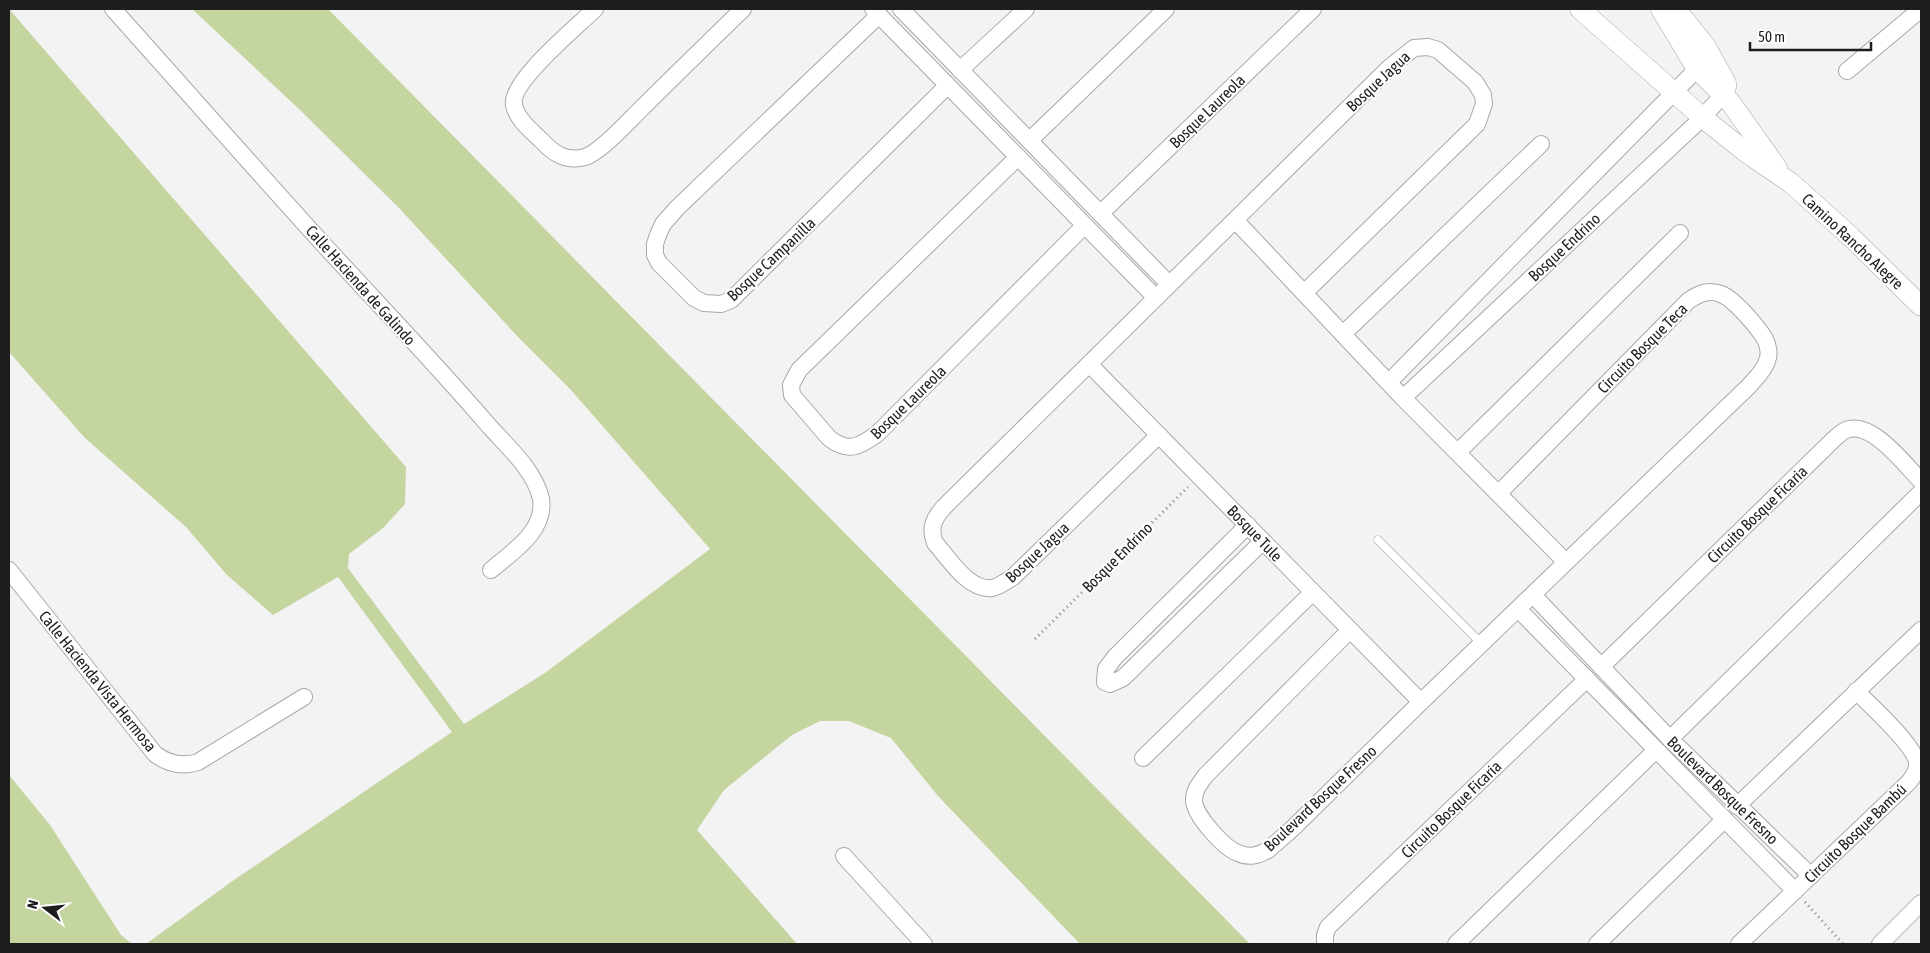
<svg xmlns="http://www.w3.org/2000/svg" width="1930" height="953" font-family="'Asap Condensed',sans-serif">
<rect width="100%" height="100%" fill="#f3f3f4"/>
<g fill="#c4d59f">
<polygon points="9,9 406,467 405,504 383,528 349,554 348,568 464,724 545,673 710,549 571,390 518,337 399,208 299,109 192,9 328,9 1250,944 1080,944 938,796 891,738 849,721 820,721 792,735 724,790 697,830 797,944 146,944 231,882 452,732 338,577 273,615 226,574 186,527 85,438 9,352"/>
<polygon points="9,775 50,825 121,935 132,944 9,944"/>
</g>
<g fill="none" stroke-linecap="round" stroke-linejoin="round">
<defs>
<polyline id="service" points="1378,540 1482,644"/>
<g id="minor">
<path d="M113 9C183 87 253 167 324 245 379 305 436 364 489 426 508 447 535 471 541 499 546 531 512 552 491 570"/>
<path d="M595 9C578 26 509 82 514 105 517 120 532 131 542 141 554 154 566 162 585 157 599 153 626 124 637 113 672 78 708 43 743 9"/>
<polyline points="873,9 1156,298"/>
<polyline points="901,9 1169,284"/>
<polyline points="879,15 677,208 663,224 658,235 655,244 655,255 659,263 694,298 704,303 721,304 731,300 947,86"/>
<polyline points="960,70 1026,9"/>
<polyline points="1847,71 1921,9"/>
<polyline points="1030,140 1166,9"/>
<path d="M1018 157 799 370 791 385 792 395 829 438C848 453 859 447 877 434L1084 226"/>
<polyline points="1101,213 1313,9"/>
<polyline points="1236,221 1403,398 1566,562"/>
<polyline points="1343,334 1541,144"/>
<polyline points="1089,364 1421,702"/>
<polyline points="1389,382 1697,69"/>
<polyline points="1403,398 1700,120 1723,95"/>
<path d="M1159 435 1013 577C1006 581 999 587 992 588 968 591 949 558 935 543 929 528 934 518 944 507L1390 67 1414 48 1428 47 1438 50 1475 82 1483 95 1484 104 1477 124 1304 293"/>
<polyline points="1458,452 1680,233"/>
<polyline points="1248,525 1115,657 1106,669 1105,682 1110,684 1123,678 1263,541"/>
<path d="M9 570 155 754C168 764 182 767 198 762L304 697"/>
<polyline points="1533,595 1670,739 1811,876"/>
<polyline points="1518,609 1795,891"/>
<path d="M1350 630 1206 775C1200 783 1194 790 1194 800 1194 815 1224 848 1238 853 1249 858 1257 856 1268 850L1292 829 1421 702 1749 386C1755 379 1764 371 1767 361 1770 354 1768 345 1765 339 1757 326 1734 299 1721 294 1708 289 1698 294 1688 301L1499 493"/>
<path d="M1601 667 1833 440C1837 437 1841 432 1846 430 1872 420 1905 465 1921 481"/>
<polyline points="1670,739 1921,492"/>
<polyline points="1143,758 1313,592"/>
<polyline points="1737,806 1921,630"/>
<polyline points="844,856 924,944"/>
<polyline points="1325,944 1325,935 1328,927 1587,679"/>
<polyline points="1456,944 1656,750"/>
<polyline points="1597,944 1724,820"/>
<path d="M1739 944 1909 782C1913 777 1917 771 1917 765 1918 748 1869 704 1856 691"/>
<polyline points="1880,944 1921,903"/>
</g>
<g id="tertiary">
<polyline points="1580,9 1703,118 1747,153 1791,183 1851,237 1921,306"/>
<polyline points="1661,9 1697,69 1731,103 1777,168"/>
<polyline points="1670,9 1683,18 1706,47 1726,83 1726,87 1723,95"/>
</g>
</defs>
<use href="#service" stroke="#a8a8a9" stroke-width="9"/>
<use href="#minor" stroke="#a8a8a9" stroke-width="18"/>
<use href="#tertiary" stroke="#a8a8a9" stroke-width="21"/>
<g stroke="#868687" stroke-width="3" stroke-dasharray="1 4" stroke-linecap="butt">
<polyline points="1035,639 1188,487"/>
<polyline points="1805,902 1843,944"/>
</g>
<use href="#service" stroke="#fff" stroke-width="8"/>
<use href="#minor" stroke="#fff" stroke-width="16"/>
<use href="#tertiary" stroke="#fff" stroke-width="20"/>
</g>
<g text-anchor="middle" stroke-width="4" stroke-linejoin="round" paint-order="stroke">
<g font-size="16" fill="#1d1d1d" stroke="#fff">
<text transform="translate(1378 81) rotate(-43)" y="6">Bosque Jagua</text>
<text transform="translate(1207 111) rotate(-44)" y="6">Bosque Laureola</text>
<text transform="translate(1853 241) rotate(43)" y="6">Camino Rancho Alegre</text>
<text transform="translate(1564 247) rotate(-43)" y="6">Bosque Endrino</text>
<text transform="translate(771 259) rotate(-43)" y="6">Bosque Campanilla</text>
<text transform="translate(361 285) rotate(48)" y="6">Calle Hacienda de Galindo</text>
<text transform="translate(1642 348) rotate(-45)" y="6">Circuito Bosque Teca</text>
<text transform="translate(908 402) rotate(-44)" y="6">Bosque Laureola</text>
<text transform="translate(1757 514) rotate(-44)" y="6">Circuito Bosque Ficaria</text>
<text transform="translate(1255 533) rotate(46)" y="6">Bosque Tule</text>
<text transform="translate(1037 552) rotate(-43)" y="6">Bosque Jagua</text>
<text transform="translate(1117 557) rotate(-45)" y="6">Bosque Endrino</text>
<text transform="translate(98 681) rotate(51)" y="6">Calle Hacienda Vista Hermosa</text>
<text transform="translate(1723 790) rotate(44)" y="6">Boulevard Bosque Fresno</text>
<text transform="translate(1320 798) rotate(-43)" y="6">Boulevard Bosque Fresno</text>
<text transform="translate(1451 809) rotate(-44)" y="6">Circuito Bosque Ficaria</text>
<text transform="translate(1855 833) rotate(-44)" y="6">Circuito Bosque Bambú</text>
</g>
</g>
<rect width="1930" height="953" fill="none" stroke="#1d1d1d" stroke-width="20"/>
<g transform="translate(45 908) rotate(286)" stroke="#ffffff" stroke-width="4" paint-order="stroke">
<path d="M0-4L9 19L0 12L-9 19Z" fill="#1d1d1d"/>
<text y="-8" font-size="14" font-weight="bold" text-anchor="middle" fill="#1d1d1d">N</text>
</g>
<path d="M1750 42v8h121v-8" fill="none" stroke="#1d1d1d" stroke-width="2.5"/>
<text x="1758" y="42" font-size="15" fill="#1d1d1d" stroke="#ffffff" stroke-width="4" paint-order="stroke">50 m</text>
</svg>
